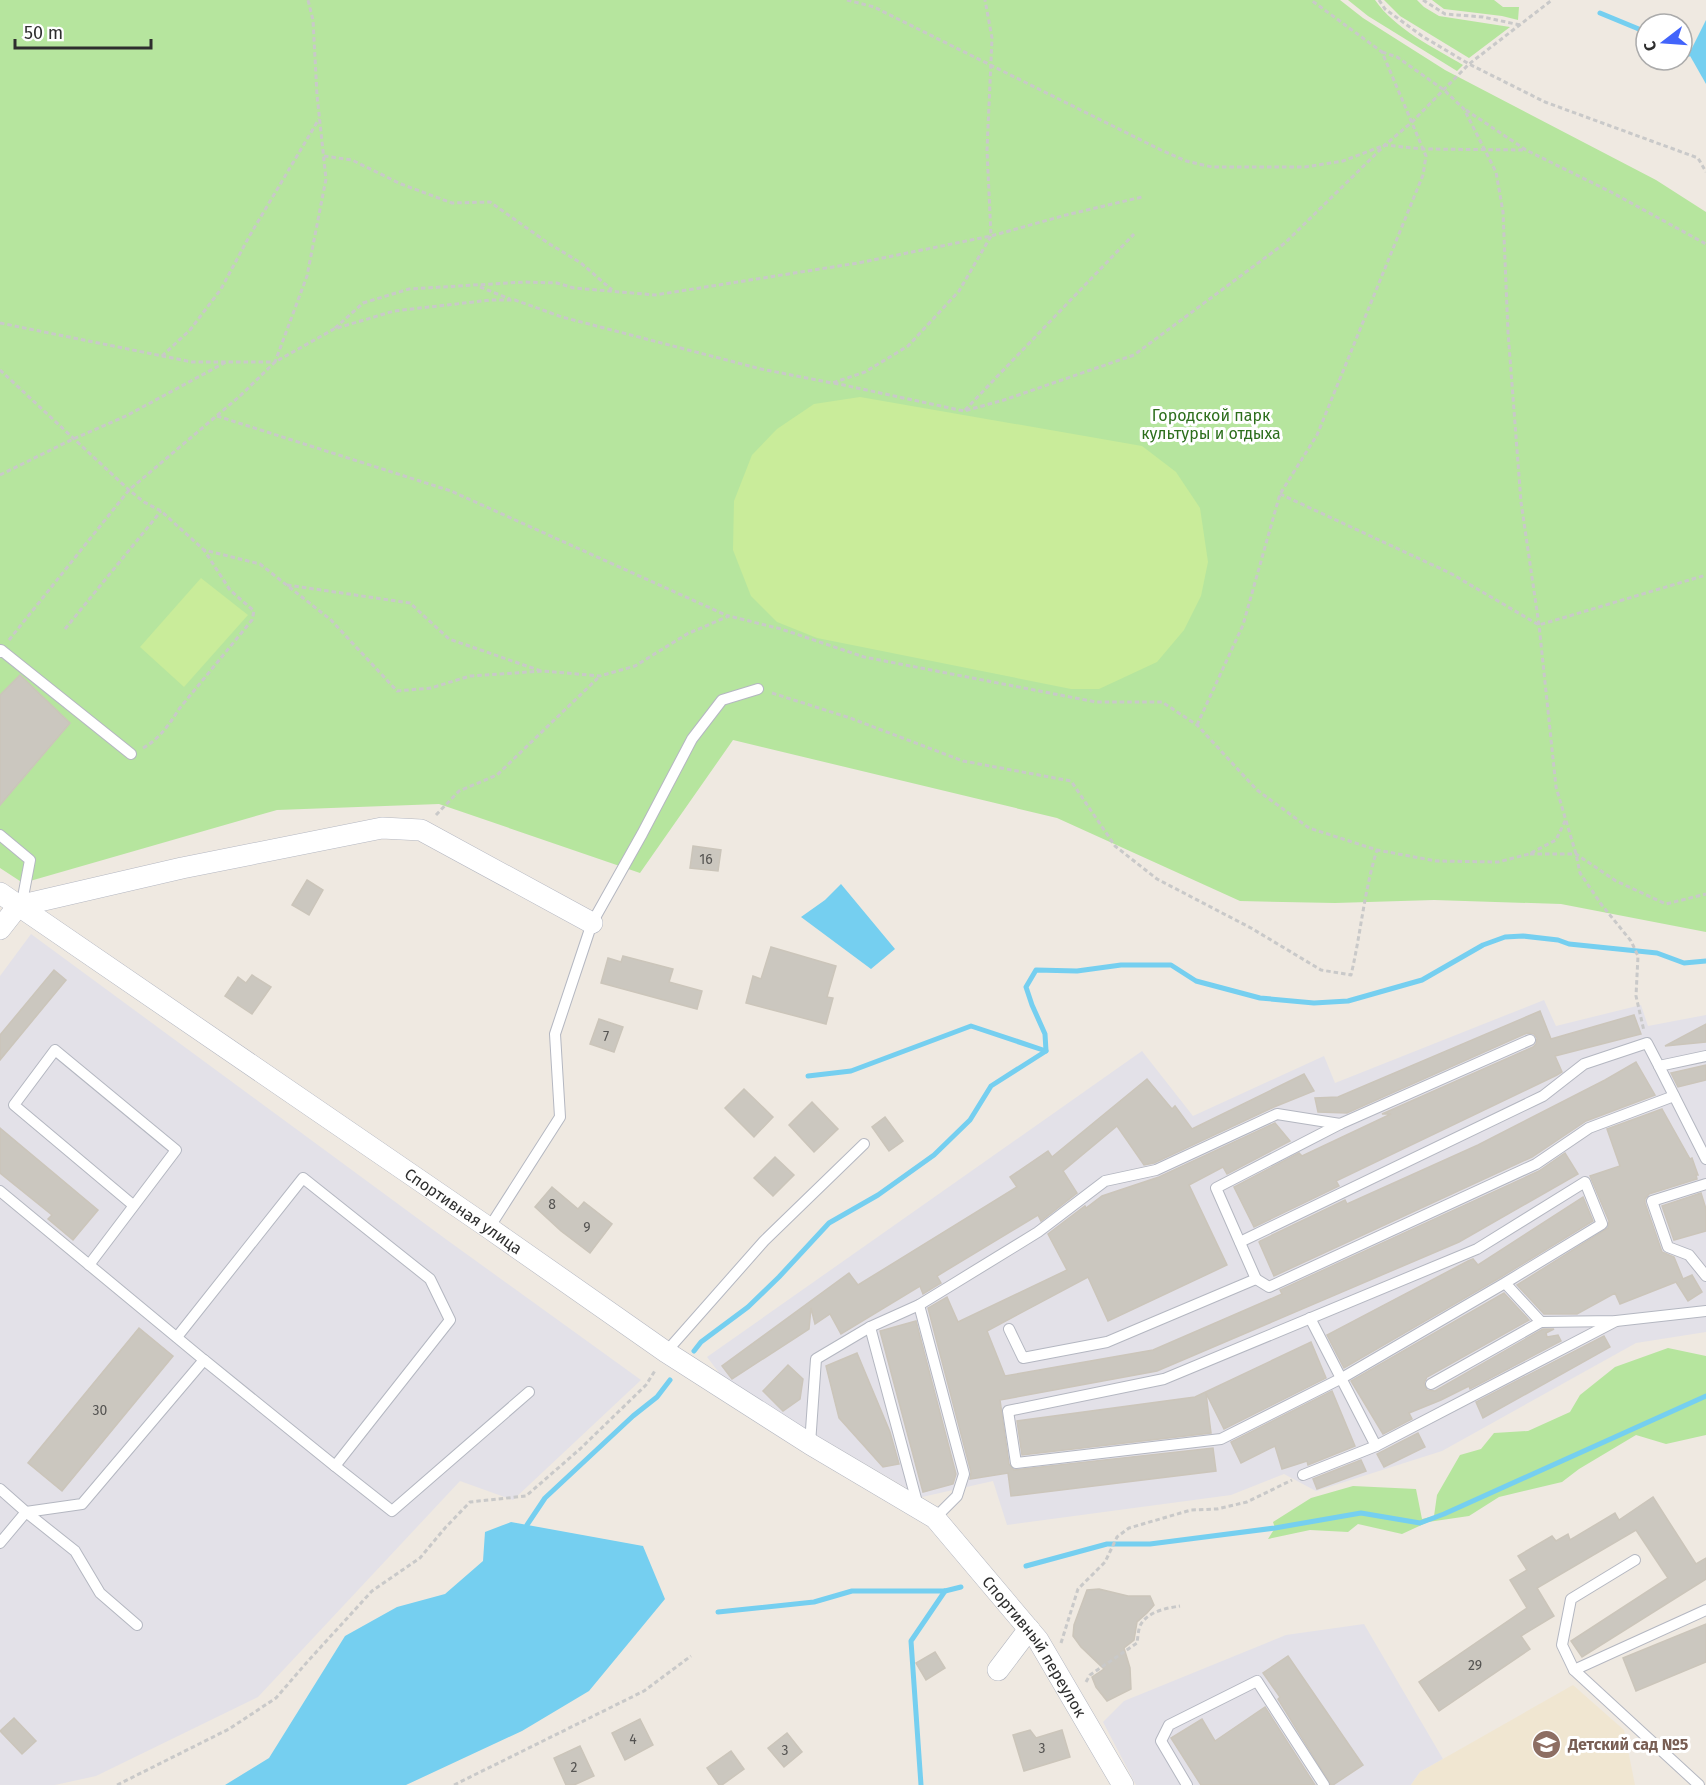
<svg xmlns="http://www.w3.org/2000/svg" width="1706" height="1785" font-family="'Fira Sans',sans-serif">
<rect width="100%" height="100%" fill="#efe9e1"/>
<g fill="#e3e1e8">
<polygon points="31,934 447,1240 641,1380 513,1500 460,1481 258,1697 96,1776 55,1785 0,1785 0,976"/>
<polygon points="1544,1000 1556,1026 1641,1005 1648,1026 1706,1015 1706,1332 1636,1343 1442,1451 1316,1491 1284,1474 1231,1495 1007,1525 993,1481 922,1497 727,1383 707,1357 1142,1051 1193,1116 1324,1056 1335,1083"/>
<polygon points="1364,1624 1443,1759 1420,1772 1411,1785 1136,1785 1103,1722 1124,1701 1286,1635"/>
</g>
<polygon fill="#f0e6d1" points="1573,1685 1624,1730 1635,1785 1411,1785 1420,1772"/>
<g fill="#b6e59e">
<polygon points="0,0 1340,0 1363,18 1445,70 1656,180 1706,212 1706,932 1561,904 1434,900 1335,903 1240,901 1057,818 733,740 640,873 439,804 277,810 23,883 0,868"/>
<path d="M1348 0H1375C1395 29 1433 47 1463 65L1457 71 1368 16Z"/>
<polygon points="1384,0 1417,0 1424,7 1439,16 1510,27 1469,58 1400,16"/>
<polygon points="1432,0 1494,0 1503,7 1519,7 1518,20 1502,16 1444,9"/>
<polygon points="1668,1348 1706,1356 1706,1435 1666,1444 1636,1435 1579,1469 1562,1482 1499,1497 1469,1516 1428,1522 1402,1534 1358,1524 1348,1532 1310,1530 1268,1539 1275,1528 1273,1522 1311,1498 1353,1486 1416,1489 1422,1519 1434,1516 1437,1495 1460,1455 1481,1449 1494,1433 1528,1431 1570,1412 1580,1395 1615,1367"/>
</g>
<g fill="#c9ec9a">
<polygon points="860,397 1142,446 1176,472 1200,508 1208,562 1201,596 1184,630 1157,662 1099,689 1071,689 817,638 777,622 751,596 733,550 734,501 752,455 777,429 814,404"/>
<polygon points="201,578 248,615 184,687 140,647"/>
</g>
<g fill="#75cff0">
<polygon points="1706,20 1706,84 1689,54"/>
<polygon points="841,884 895,949 871,969 801,917 825,900"/>
<polygon points="511,1522 643,1546 665,1599 589,1691 522,1731 406,1785 225,1785 269,1758 345,1636 397,1607 445,1594 483,1561 485,1532"/>
</g>
<g fill="none" stroke-linecap="round" stroke-linejoin="round">
<g stroke="#75cff0" stroke-width="5">
<polyline points="1600,13 1646,32"/>
<polyline points="1682,50 1689,54"/>
<polyline points="808,1076 851,1071 971,1026 1046,1051"/>
<polyline points="694,1351 701,1342 748,1307 779,1277 829,1223 878,1195 934,1155 970,1120 991,1086 1046,1051 1045,1034 1032,1005 1026,987 1036,970 1077,971 1121,965 1171,965 1196,981 1260,998 1314,1003 1348,1001 1422,980 1483,945 1505,937 1523,936 1558,940 1569,944 1657,953 1684,963 1706,961"/>
<polyline points="527,1525 545,1498 633,1416 657,1397 670,1380"/>
<polyline points="1026,1566 1107,1544 1150,1544 1275,1528 1361,1513 1420,1523 1444,1514 1706,1396"/>
<polyline points="718,1612 814,1602 852,1591 945,1591 961,1587"/>
<polyline points="921,1785 911,1641 945,1591"/>
</g>
</g>
<g fill="#cbc7bf" stroke="#cbc5ba" stroke-width="1.5">
<polygon points="20,675 70,723 0,805 0,695"/>
<polygon points="693,846 721,850 718,871 690,868"/>
<polygon points="307,880 323,890 309,915 292,905"/>
<polygon points="771,947 836,966 827,997 833,998 826,1024 746,1003 753,976 761,979"/>
<polygon points="623,956 673,969 669,982 702,991 697,1009 601,983 608,958 621,962"/>
<polygon points="54,970 66,980 0,1060 0,1035"/>
<polygon points="252,975 271,987 252,1014 225,996 238,977 246,983"/>
<polygon points="1540,1011 1551,1039 1634,1015 1641,1034 1555,1056 1562,1072 1557,1075 1336,1181 1339,1186 1254,1227 1234,1187 1299,1153 1302,1156 1391,1114 1382,1114 1533,1047 1536,1044 1537,1038 1534,1034 1527,1033 1347,1113 1318,1112 1315,1098 1338,1097"/>
<polygon points="599,1019 623,1027 614,1052 590,1044"/>
<polygon points="1706,1024 1706,1042 1665,1046"/>
<polygon points="1636,1062 1655,1095 1586,1121 1532,1157 1274,1276 1259,1242 1260,1241 1345,1200 1347,1204 1478,1145 1605,1080"/>
<polygon points="1706,1065 1706,1080 1678,1087 1671,1073"/>
<polygon points="1304,1074 1314,1091 1274,1107 1154,1163 1144,1165 1117,1126 1063,1171 1077,1193 1041,1221 1038,1215 937,1276 941,1283 923,1294 920,1286 841,1334 830,1314 815,1324 811,1308 809,1329 732,1379 722,1366 849,1273 858,1285 1017,1187 1010,1177 1048,1151 1052,1157 1147,1079 1172,1109 1175,1106 1192,1129"/>
<polygon points="744,1089 773,1117 754,1137 725,1108"/>
<polygon points="812,1102 838,1129 814,1152 789,1125"/>
<polygon points="1662,1109 1690,1159 1692,1158 1698,1175 1696,1175 1697,1179 1649,1194 1645,1199 1645,1203 1662,1252 1674,1257 1683,1279 1692,1275 1702,1292 1688,1301 1676,1282 1620,1304 1615,1293 1577,1314 1544,1314 1517,1285 1608,1228 1609,1221 1590,1176 1620,1166 1607,1129"/>
<polygon points="885,1117 903,1141 889,1151 872,1127"/>
<polygon points="1275,1123 1290,1141 1227,1174 1223,1167 1189,1185 1227,1265 1108,1321 1088,1277 987,1331 1005,1376 1153,1350 1282,1294 1280,1290 1539,1171 1565,1153 1578,1174 1459,1242 1157,1371 1000,1400 1009,1464 1014,1470 1213,1448 1216,1471 1011,1496 1008,1473 970,1479 971,1472 928,1308 947,1297 958,1322 1067,1270 1048,1234 1085,1206 1086,1208 1102,1196 1159,1177"/>
<polygon points="0,1128 98,1210 73,1240 48,1219 52,1215 0,1173"/>
<polygon points="775,1157 794,1175 773,1196 754,1178"/>
<polygon points="552,1187 578,1209 584,1202 612,1224 590,1253 561,1231 535,1207"/>
<polygon points="1701,1193 1706,1209 1706,1231 1674,1240 1662,1206"/>
<polygon points="1583,1197 1593,1221 1501,1277 1344,1368 1327,1335 1468,1261 1473,1259 1478,1265"/>
<polygon points="1504,1293 1529,1320 1427,1377 1424,1383 1427,1390 1435,1391 1543,1329 1554,1329 1546,1333 1547,1337 1558,1335 1561,1341 1470,1389 1469,1386 1441,1400 1409,1413 1412,1419 1383,1434 1351,1381"/>
<polygon points="916,1321 956,1474 953,1484 923,1492 880,1331"/>
<polygon points="139,1328 173,1356 62,1491 28,1463"/>
<polygon points="1604,1336 1610,1347 1483,1418 1476,1402"/>
<polygon points="1311,1342 1326,1378 1224,1429 1206,1393 1211,1433 1022,1455 1017,1421 1195,1397"/>
<polygon points="857,1353 890,1432 899,1464 883,1467 839,1418 826,1366"/>
<polygon points="788,1365 803,1379 800,1399 783,1411 763,1391"/>
<polygon points="1332,1391 1355,1446 1308,1465 1307,1461 1282,1469 1275,1446 1241,1463 1231,1442"/>
<polygon points="1418,1433 1425,1447 1384,1467 1377,1454"/>
<polygon points="1361,1460 1366,1471 1317,1489 1313,1479"/>
<polygon points="1653,1497 1696,1564 1706,1558 1706,1579 1582,1657 1571,1641 1668,1578 1636,1530 1537,1588 1554,1616 1521,1636 1530,1649 1439,1711 1419,1682 1527,1608 1510,1580 1527,1570 1518,1556 1552,1536 1556,1541 1568,1534 1570,1540 1615,1513 1619,1520"/>
<polygon points="1099,1589 1128,1596 1150,1596 1154,1605 1147,1613 1137,1622 1134,1640 1124,1648 1130,1668 1131,1689 1107,1701 1096,1687 1092,1677 1104,1669 1081,1647 1073,1636 1074,1625 1087,1590"/>
<polygon points="1706,1624 1706,1662 1636,1691 1623,1658"/>
<polygon points="935,1652 945,1668 926,1680 916,1663"/>
<polygon points="1288,1656 1363,1765 1333,1785 1331,1785 1278,1699 1280,1697 1263,1673"/>
<polygon points="1265,1707 1315,1785 1201,1785 1171,1738 1202,1719 1215,1741"/>
<polygon points="14,1718 36,1741 22,1754 0,1731"/>
<polygon points="640,1719 653,1745 625,1760 612,1733"/>
<polygon points="1030,1730 1036,1738 1062,1730 1070,1757 1024,1771 1013,1735"/>
<polygon points="787,1733 802,1752 784,1767 768,1748"/>
<polygon points="580,1746 594,1776 574,1785 566,1785 554,1758"/>
<polygon points="731,1751 744,1769 722,1785 719,1785 707,1768"/>
</g>
<g fill="none" stroke-linecap="round" stroke-linejoin="round">
<defs>
<g id="lane">
<polyline points="0,652 1,650 131,754"/>
<polyline points="0,835 30,860 23,897 18,905"/>
<polyline points="1706,1056 1659,1066 1706,1159"/>
<polyline points="1706,1184 1652,1201 1668,1247 1689,1255 1706,1276"/>
<polyline points="0,1191 204,1360 82,1504 26,1512 0,1543"/>
<polyline points="489,1228 560,1117 555,1034 592,923 642,834 692,739 722,700 758,689"/>
<polyline points="1240,1242 1543,1096 1584,1064 1647,1043 1659,1066"/>
<polyline points="89,1265 176,1150 55,1050 14,1105 133,1205"/>
<polyline points="1256,1279 1269,1287 1536,1164 1589,1128 1674,1096"/>
<polyline points="1505,1283 1602,1224 1585,1182 1477,1249 1164,1379 1008,1411 1016,1463 1221,1439 1342,1378 1505,1283 1541,1322"/>
<polyline points="919,1305 964,1474 957,1496 935,1518"/>
<polyline points="1310,1318 1376,1446"/>
<polyline points="870,1327 918,1506"/>
<polyline points="1009,1329 1023,1358 1107,1342 1256,1279 1216,1188 1340,1124"/>
<polyline points="177,1337 303,1178 430,1279 450,1320 335,1466 204,1360"/>
<polyline points="666,1352 764,1241 864,1144"/>
<polyline points="1431,1384 1541,1322 1616,1321 1706,1311"/>
<polyline points="810,1444 816,1359 870,1327 919,1305 955,1283 1038,1232 1105,1181 1156,1170 1277,1114 1340,1124 1530,1040"/>
<polyline points="335,1466 392,1511 529,1392"/>
<polyline points="1303,1475 1376,1446 1616,1321"/>
<polyline points="0,1489 26,1512 75,1551 100,1593 137,1625"/>
<polyline points="1574,1670 1562,1645 1571,1599 1635,1560"/>
<polyline points="1187,1785 1161,1741 1169,1725 1257,1681 1324,1785"/>
<polyline points="1699,1785 1574,1670 1706,1610"/>
</g>
<g id="street">
<path id="s1" d="M0 893 489 1228 666 1352 810 1444 935 1518 1038 1640 1123 1785"/>
<polyline points="0,929 18,906 182,868 382,828 421,830 592,923"/>
<polyline points="998,1670 1029,1629"/>
</g>
</defs>
<use href="#lane" stroke="#b4b7c1" stroke-width="12"/>
<use href="#street" stroke="#b4b7c1" stroke-width="22"/>
<g stroke="#c9c9c9" stroke-width="3" stroke-dasharray="4.5 3" stroke-linecap="butt">
<polyline points="847,0 874,7 1161,150 1186,161 1212,167 1305,167 1343,161 1385,145 1423,149 1526,150"/>
<polyline points="1379,0 1385,9 1422,36 1469,64 1545,102 1698,158 1706,172"/>
<polyline points="1423,0 1445,14 1483,17 1520,25"/>
<polyline points="1382,52 1397,57 1444,90 1464,109 1496,172 1503,212 1508,332 1521,502 1539,625 1556,787 1576,854 1580,873 1601,904 1631,941 1638,956 1636,996 1644,1031"/>
<polyline points="1466,110 1526,150 1611,192 1706,244"/>
<polyline points="324,156 352,160 401,184 452,203 490,202 548,243 581,263 612,290"/>
<polyline points="480,287 510,299"/>
<polyline points="0,323 192,362 275,362 307,276 326,179 317,95 313,20 308,0"/>
<polyline points="335,328 363,303 409,289 525,282 557,283 574,288 655,295 858,263 991,236 1066,215 1142,197"/>
<polyline points="162,356 190,330 221,289 250,235 319,119"/>
<polyline points="0,370 129,490 144,502 161,511 204,550 260,564 331,620 397,691 431,688 470,676 543,671 600,676 635,666 687,634 729,616 781,629 864,657 1096,702 1162,702 1197,725 1257,790 1309,828 1377,850 1436,861 1498,862 1529,854 1556,840 1566,819"/>
<polyline points="834,383 964,411 1004,400 1134,355 1285,243 1385,145 1412,122 1469,64 1552,0"/>
<polyline points="965,410 1134,234"/>
<polyline points="217,416 451,491 728,616"/>
<polyline points="0,475 73,439 126,416 226,362"/>
<polyline points="1280,494 1450,573 1539,625 1706,575"/>
<polyline points="287,585 410,603 449,639 541,671"/>
<polyline points="65,629 161,511"/>
<polyline points="9,640 129,490 240,396 275,362 334,329 394,311 491,300 515,300 562,317 761,369 832,383 865,372 908,346 959,291 991,236 987,150 992,38 985,0"/>
<path d="M772 693 850 718 963 761 1071 781 1115 846 1157 879 1251 928 1321 970 1351 975C1361 933 1364 891 1377 850"/>
<polyline points="1197,725 1243,625 1280,494 1317,435 1423,175 1426,156 1382,52 1311,0"/>
<path d="M143 748C159 739 169 725 179 709L252 620 254 611 230 590 204 550"/>
<polyline points="436,815 459,791 497,775 600,676"/>
<polyline points="1530,854 1576,854 1616,881 1666,904 1706,894"/>
<polyline points="1061,1643 1078,1589 1105,1562 1117,1537 1129,1528 1191,1510 1217,1509 1247,1502 1292,1480"/>
<path d="M1086 1682 1090 1675 1137 1643C1138 1637 1138 1629 1141 1624 1149 1611 1167 1608 1180 1606"/>
<polyline points="117,1785 229,1729 276,1698 308,1661 372,1591 420,1558 445,1528 470,1502 526,1496 580,1449 646,1385 656,1369"/>
<polyline points="454,1785 644,1691 691,1656"/>
</g>
<use href="#lane" stroke="#fff" stroke-width="10"/>
<use href="#street" stroke="#fff" stroke-width="21"/>
</g>
<defs>
<symbol id="school-disc" viewBox="-11 -11 22 22"><circle r="9.5" fill="#8d6e63" stroke="#fff"/><path d="M0-5L7-2L0 1L-7-2ZM-4 1L0 2.5L4 1V4Q0 6-4 4Z" fill="#fff"/></symbol>
</defs>
<g fill-rule="evenodd">
<use href="#school-disc" x="1530" y="1728" width="33" height="33"/>
</g>
<g text-anchor="middle" stroke-width="6" stroke-linejoin="round" paint-order="stroke">
<g font-size="14" fill="#555452">
<text x="706" y="864">16</text>
<text x="606" y="1041">7</text>
<text x="552" y="1209">8</text>
<text x="587" y="1232">9</text>
<text x="100" y="1415">30</text>
<text x="1475" y="1670">29</text>
<text x="633" y="1744">4</text>
<text x="1042" y="1753">3</text>
<text x="785" y="1755">3</text>
<text x="574" y="1772">2</text>
</g>
<g font-size="16" fill="#2c6e1b" stroke="#fff">
<text x="1211" y="421">Городской парк<tspan x="1211" dy="18">культуры и отдыха</tspan></text>
</g>
<g font-size="16" fill="#2e2e2e" stroke="#fff">
<text dy="6" stroke="none"><textPath href="#s1" startOffset="562">Спортивная улица</textPath></text>
<text dy="6" stroke="none"><textPath href="#s1" startOffset="1288">Спортивный переулок</textPath></text>
</g>
<g font-size="16" font-weight="bold" fill="#785e54" stroke="#fff" text-anchor="start">
<text x="1568" y="1750">Детский сад №5</text>
</g>
</g>
<g transform="translate(1664 42) rotate(253)"><circle r="28" fill="#ffffff" stroke="#ababab" stroke-width="1.5"/>
<path d="M0-4.5L10 22L0 15L-10 22Z" fill="#4264fb"/>
<text y="-9" font-size="16" font-weight="bold" text-anchor="middle" fill="#2e2e2e">С</text>
</g>
<path d="M15 39v9h136v-9" fill="none" stroke="#2e2e2e" stroke-width="3"/>
<text x="24" y="39" font-size="18" fill="#2e2e2e" stroke="#ffffff" stroke-width="4.5" paint-order="stroke">50 m</text>
</svg>
